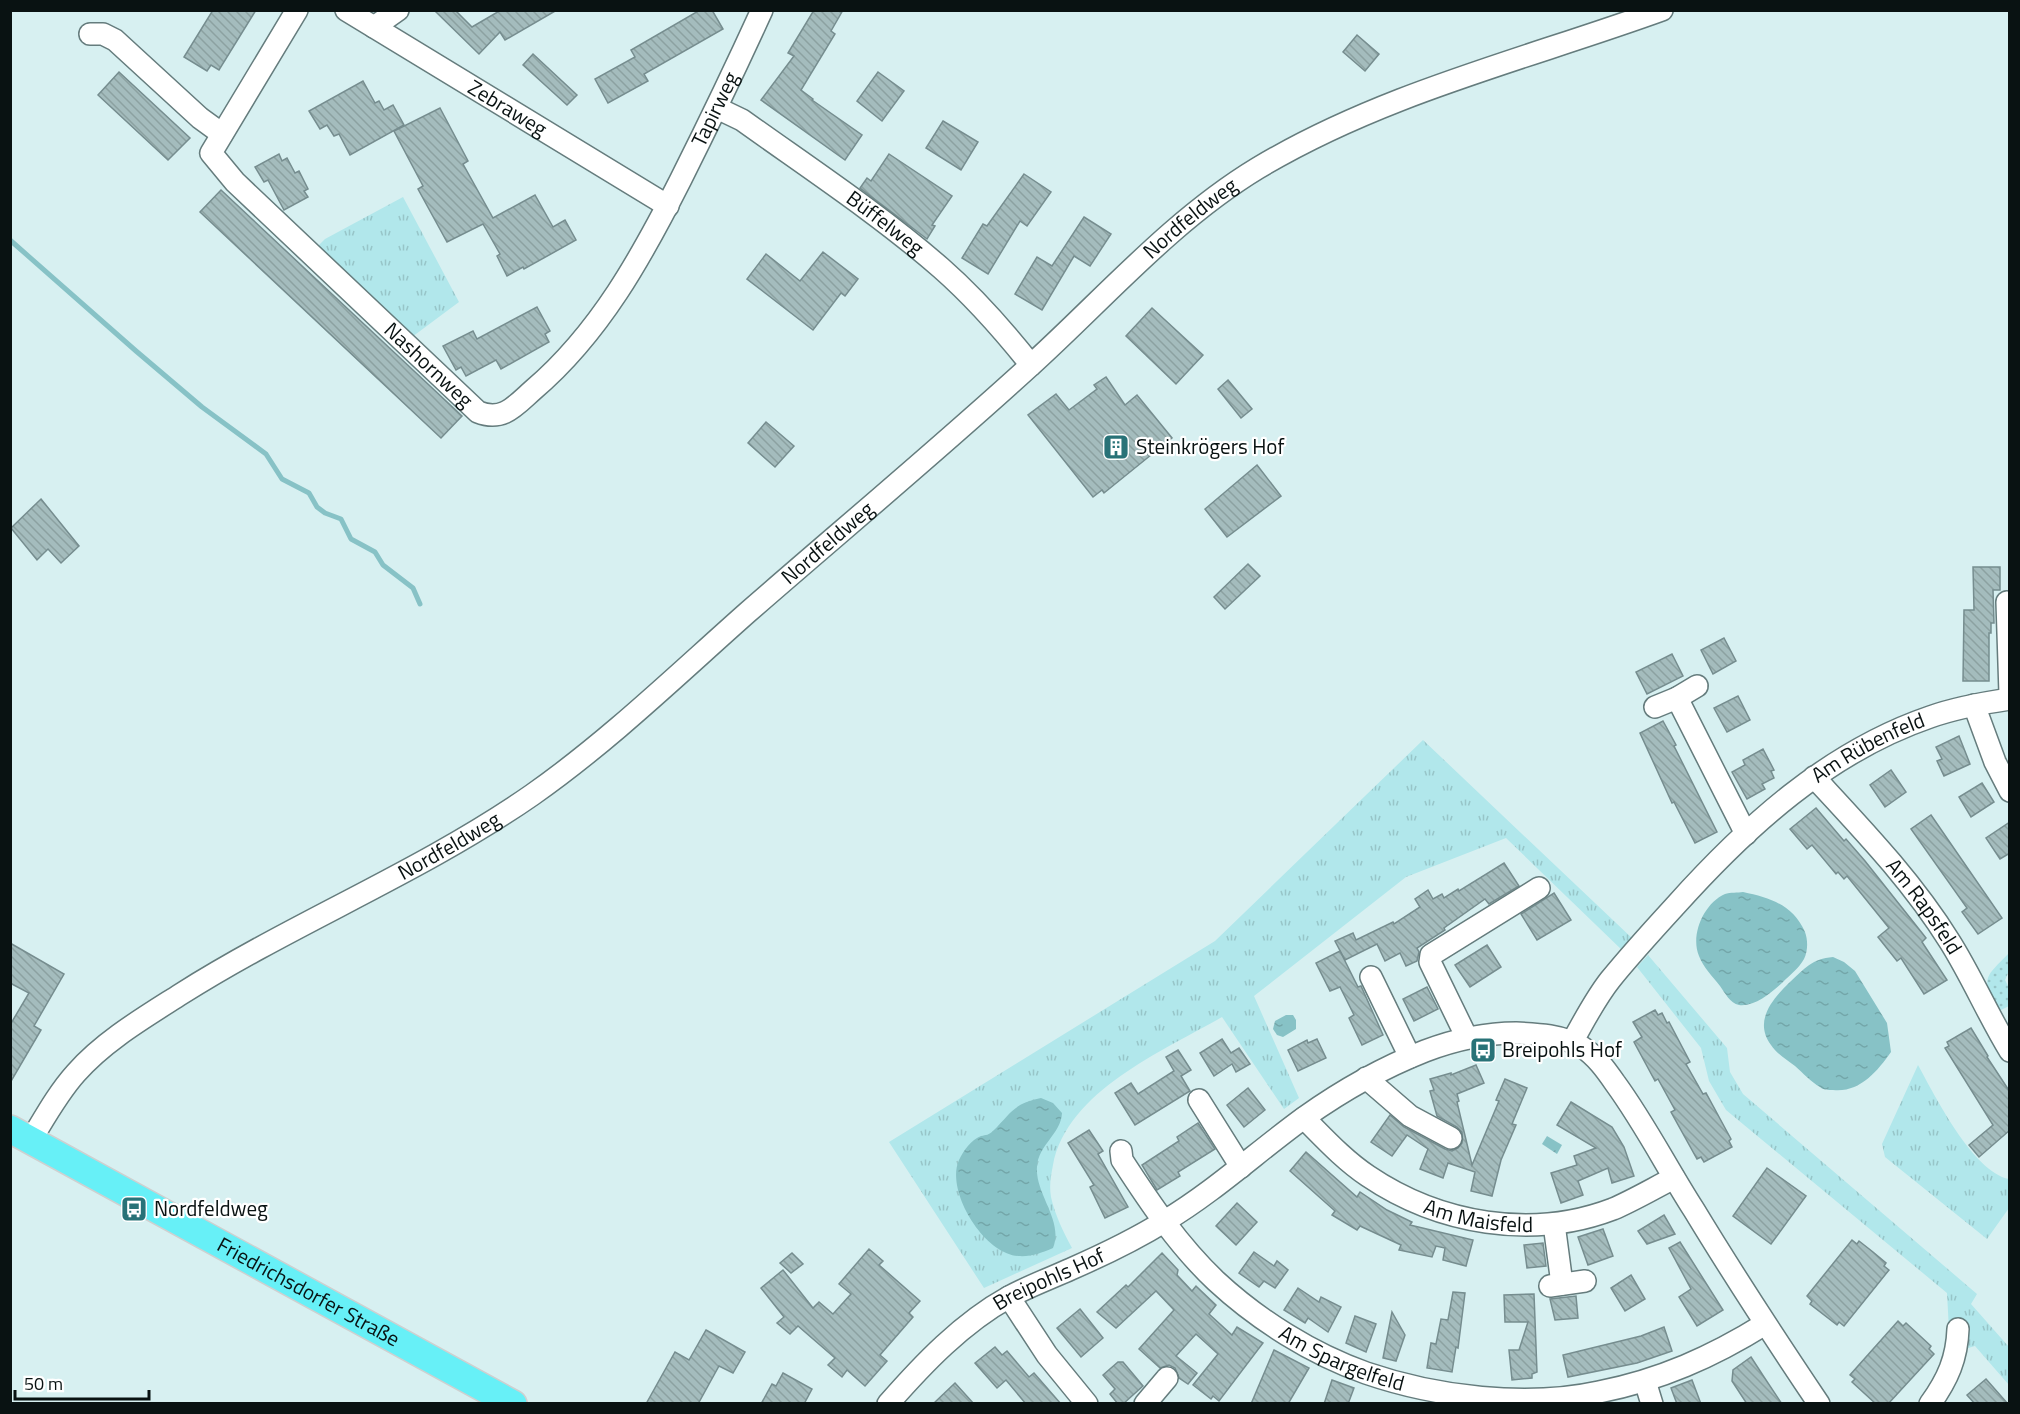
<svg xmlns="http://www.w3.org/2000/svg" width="2020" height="1414" font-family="'Titillium Web',sans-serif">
<defs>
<pattern id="grass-dots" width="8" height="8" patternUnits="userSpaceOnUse" patternTransform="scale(1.5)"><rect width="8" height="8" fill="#b1e7eb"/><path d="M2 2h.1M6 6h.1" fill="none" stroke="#97c5c8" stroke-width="1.8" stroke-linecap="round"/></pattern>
<pattern id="park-tufts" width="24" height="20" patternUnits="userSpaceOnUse" patternTransform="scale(1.5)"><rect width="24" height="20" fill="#b1e7eb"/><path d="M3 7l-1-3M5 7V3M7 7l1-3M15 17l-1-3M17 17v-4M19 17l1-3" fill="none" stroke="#97c5c8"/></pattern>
<pattern id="water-ripples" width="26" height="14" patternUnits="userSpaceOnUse" patternTransform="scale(1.5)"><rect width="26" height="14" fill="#87c2c6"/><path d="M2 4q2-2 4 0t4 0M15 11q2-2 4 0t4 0" fill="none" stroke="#73a6a9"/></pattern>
<pattern id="building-back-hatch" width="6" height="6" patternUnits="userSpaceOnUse" patternTransform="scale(1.5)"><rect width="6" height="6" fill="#a4bcbd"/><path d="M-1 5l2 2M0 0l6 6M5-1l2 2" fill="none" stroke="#8ca1a1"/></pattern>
</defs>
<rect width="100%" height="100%" fill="#d7f0f1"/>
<path fill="url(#grass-dots)" d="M2009 953V971L2005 980 2009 988V1006L2001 1010 1997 1009C1980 977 1986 977 2009 953Z"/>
<g fill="url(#park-tufts)">
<polygon points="403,197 459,302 412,337 317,247 325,239"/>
<path d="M1423 740 1634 940 1624 952 1506 838 1406 877 1254 996 1299 1098 1284 1109 1222 1017C1163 1051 1067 1091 1053 1165 1051 1175 1049 1186 1051 1197 1055 1215 1063 1231 1072 1248L984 1288 889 1142 1215 941Z"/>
<polygon points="1648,955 1727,1048 1730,1072 1743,1094 1977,1294 1971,1304 2009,1347 2009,1385 1975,1346 1965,1349 1950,1349 1947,1293 1726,1110 1709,1081 1701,1048 1637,967"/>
<path d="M1918 1065C1935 1096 1973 1172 2009 1179V1208L1987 1239 1885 1157 1882 1144Z"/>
</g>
<g fill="url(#water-ripples)">
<path d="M1743 892C1771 898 1793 905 1805 932 1808 940 1808 951 1804 959 1799 968 1790 975 1783 982 1772 992 1755 1007 1739 1005 1730 1003 1725 993 1720 986 1713 977 1703 967 1699 956 1690 935 1704 903 1725 894 1730 892 1738 893 1743 892Z"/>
<path d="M1833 957 1844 962 1855 971 1887 1023 1891 1052C1877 1072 1859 1093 1833 1090 1828 1090 1823 1090 1820 1087 1811 1082 1803 1073 1795 1066 1787 1060 1776 1053 1771 1045 1753 1021 1773 998 1790 982 1805 968 1812 959 1833 957Z"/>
<polygon points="1286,1015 1293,1015 1296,1020 1296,1029 1283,1037 1277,1035 1273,1029 1275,1021"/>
<path d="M1041 1098 1053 1103 1062 1113C1061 1134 1038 1145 1037 1167 1035 1194 1064 1221 1053 1248 1041 1253 1031 1257 1018 1256 984 1254 945 1191 959 1160 964 1150 971 1140 981 1136 986 1135 989 1135 993 1131 1012 1112 1013 1104 1041 1098Z"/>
<polygon points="1547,1136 1562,1145 1557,1154 1542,1144"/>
</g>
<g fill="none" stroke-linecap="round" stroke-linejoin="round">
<polyline stroke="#87c2c6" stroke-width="5" points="10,240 136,351 202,407 266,454 282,479 309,493 317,507 325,513 341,519 351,539 375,552 383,565 413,588 420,604"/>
</g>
<g fill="url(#building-back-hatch)" stroke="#768d8f" stroke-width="1.5">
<polygon points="213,10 256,10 219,70 211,65 207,71 184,57"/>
<polygon points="434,10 455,10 472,27 501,10 557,10 505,40 500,32 479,54"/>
<polygon points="700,10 712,10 723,29 644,74 648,81 608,103 595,79 635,57 631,50"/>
<polygon points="814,10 843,10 831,31 835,34 801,90 813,99 812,100 862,135 845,160 761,100 794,56 788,53"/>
<polygon points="1357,35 1379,54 1365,71 1343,52"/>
<polygon points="533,54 577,95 567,105 523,65"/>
<polygon points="119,72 190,138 168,160 98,95"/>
<polygon points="878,72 904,91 882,121 857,101"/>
<polygon points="363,81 375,103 379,101 384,110 393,105 404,125 350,155 339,134 334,136 327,125 320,129 309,111"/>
<polygon points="440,108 468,161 463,164 493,218 535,195 553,227 565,220 576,240 524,269 523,267 507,276 497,256 500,254 483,224 447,242 418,189 423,186 394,131"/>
<polygon points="943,121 978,142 961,170 926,148"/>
<polygon points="279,154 282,161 287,158 295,173 299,171 308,189 304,191 308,197 284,210 268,180 264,182 255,167"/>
<polygon points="889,154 952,196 932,225 935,226 927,239 860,188 867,178 871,181"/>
<polygon points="1024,174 1051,192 1027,226 1020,221 988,274 962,258 983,224 987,226"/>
<polygon points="221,190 462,416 441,438 200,212"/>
<polygon points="1084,217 1111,234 1090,266 1074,256 1042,310 1015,294 1037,257 1052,266"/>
<polygon points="823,252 858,279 845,296 841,293 813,330 747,279 766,254 800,281"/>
<polygon points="537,307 550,331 545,334 549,342 501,369 496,360 466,376 461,367 456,370 443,346 473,331 477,339"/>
<polygon points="1152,308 1203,355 1176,384 1126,336"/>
<polygon points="1106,377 1125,405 1137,395 1172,438 1104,493 1102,490 1093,497 1028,415 1056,394 1069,410 1097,389 1094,385"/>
<polygon points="1228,380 1252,409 1241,418 1218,389"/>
<polygon points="766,422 794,446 775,467 748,443"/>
<polygon points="1257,465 1281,496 1227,537 1205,509"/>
<polygon points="41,499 79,546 61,563 48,549 37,560 11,528"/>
<polygon points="1248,564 1260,576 1225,609 1214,597"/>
<polygon points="1973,567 2000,567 2000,590 1993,590 1994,623 1991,623 1991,633 1989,633 1989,681 1963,681 1964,610 1974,610"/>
<polygon points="1724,638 1736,661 1713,674 1701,650"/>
<polygon points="1672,654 1683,676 1647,694 1636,672"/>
<polygon points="1738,696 1750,720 1727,732 1714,708"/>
<polygon points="1663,721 1676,745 1674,746 1717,832 1695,843 1674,802 1672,803 1640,733"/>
<polygon points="1959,736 1970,764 1944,776 1937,761 1942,759 1936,747"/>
<polygon points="1763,749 1774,770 1771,771 1774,778 1762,784 1765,789 1747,799 1732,772 1745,765 1743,760"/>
<polygon points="1891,770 1906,792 1885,807 1870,785"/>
<polygon points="1982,783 1994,802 1971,817 1959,797"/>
<polygon points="1816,808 1844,841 1846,839 1865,861 1926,938 1922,942 1947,980 1924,994 1901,958 1897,961 1878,937 1889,928 1847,876 1844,879 1838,872 1836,874 1812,845 1807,849 1790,829"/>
<polygon points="1931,815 2002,918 1978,934 1962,912 1967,908 1911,829"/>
<polygon points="2010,822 2010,853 2000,859 1986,838"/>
<polygon points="1504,863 1519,886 1489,904 1485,899 1444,928 1445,930 1417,948 1419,952 1417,961 1406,966 1400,953 1385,961 1377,944 1345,960 1335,941 1353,933 1356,940 1393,922 1394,924 1420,907 1415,899 1428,890 1433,899 1442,894 1444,898 1458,889 1459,891"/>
<polygon points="1554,893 1571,920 1537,940 1521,914"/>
<polygon points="10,943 64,974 34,1026 41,1030 10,1083 10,1025 29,993 10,983"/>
<polygon points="1487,945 1501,967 1470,987 1455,965"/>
<polygon points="1340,951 1358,987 1361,986 1383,1035 1362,1045 1349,1018 1354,1015 1340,987 1330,991 1316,963"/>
<polygon points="1427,987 1438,1009 1414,1021 1403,999"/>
<polygon points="1655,1010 1658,1015 1662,1013 1667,1023 1669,1022 1690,1062 1686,1064 1703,1094 1706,1093 1731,1139 1729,1141 1732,1147 1704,1162 1701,1157 1697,1159 1671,1112 1675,1110 1658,1079 1655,1081 1634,1042 1642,1037 1633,1022"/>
<polygon points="1971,1028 1988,1056 1987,1057 2010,1092 2010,1130 1979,1157 1969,1145 1993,1125 1945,1048 1949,1046 1947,1042"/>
<polygon points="1222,1039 1231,1053 1239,1048 1250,1064 1236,1072 1232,1064 1214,1076 1200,1053"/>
<polygon points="1317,1039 1326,1058 1298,1071 1288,1050 1307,1040 1308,1043"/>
<polygon points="1178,1050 1191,1070 1181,1076 1190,1091 1135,1125 1115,1093 1131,1083 1138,1094 1174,1071 1166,1057"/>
<polygon points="1476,1065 1484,1083 1457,1094 1459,1101 1457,1102 1472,1165 1499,1101 1496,1100 1505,1079 1527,1088 1512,1124 1516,1125 1501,1160 1492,1196 1471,1191 1475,1172 1448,1163 1443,1178 1420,1169 1428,1149 1407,1135 1392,1156 1371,1142 1390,1115 1404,1127 1445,1149 1452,1151 1458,1148 1462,1143 1462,1132 1457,1127 1437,1116 1430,1091 1434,1090 1430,1079 1451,1073 1451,1075"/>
<polygon points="1248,1088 1265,1110 1244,1127 1227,1105"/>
<polygon points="1571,1102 1612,1127 1624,1147 1634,1176 1612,1183 1608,1168 1578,1181 1583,1195 1561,1203 1551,1173 1577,1165 1574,1156 1596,1148 1557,1125"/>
<polygon points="1198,1123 1215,1149 1178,1172 1180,1176 1157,1190 1142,1165 1179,1141 1177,1137"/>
<polygon points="1089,1130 1103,1151 1098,1154 1128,1207 1105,1218 1090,1187 1094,1185 1068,1143"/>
<polygon points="1306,1152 1357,1197 1360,1192 1387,1210 1412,1222 1410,1225 1473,1240 1466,1266 1443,1260 1445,1248 1436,1246 1432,1257 1399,1250 1401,1245 1360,1226 1357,1230 1332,1215 1335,1211 1290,1171"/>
<polygon points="1767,1168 1806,1196 1771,1244 1733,1216"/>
<polygon points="1237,1203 1257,1222 1236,1245 1216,1226"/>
<polygon points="1664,1215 1675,1234 1647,1244 1638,1231"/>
<polygon points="1603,1229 1613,1256 1588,1265 1578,1237"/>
<polygon points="1852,1240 1857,1244 1859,1241 1873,1252 1886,1263 1884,1266 1889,1270 1844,1326 1839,1322 1837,1325 1810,1304 1812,1301 1807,1296"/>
<polygon points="1680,1242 1723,1310 1697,1326 1679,1297 1691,1289 1669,1248"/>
<polygon points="1543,1243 1546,1266 1527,1268 1524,1245"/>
<polygon points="869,1249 883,1261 879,1265 920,1301 909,1313 913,1317 880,1355 887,1361 865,1386 847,1370 842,1377 828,1365 835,1358 798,1326 790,1334 777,1323 784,1317 761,1288 783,1270 813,1308 819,1302 833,1314 851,1294 839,1284"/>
<polygon points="1254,1252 1274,1266 1277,1261 1288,1270 1275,1288 1264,1281 1259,1287 1239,1273"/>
<polygon points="792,1253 803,1264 791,1273 780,1263"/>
<polygon points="1162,1253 1178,1270 1177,1275 1192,1291 1196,1286 1216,1305 1209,1314 1232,1335 1237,1327 1263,1343 1219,1401 1213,1396 1211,1399 1193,1385 1218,1354 1196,1334 1176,1356 1197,1373 1188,1384 1179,1378 1175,1368 1169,1365 1160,1368 1139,1349 1174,1310 1156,1291 1116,1328 1097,1312 1126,1285 1128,1287"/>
<polygon points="1631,1275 1645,1299 1625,1311 1611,1288"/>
<polygon points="1298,1288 1319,1302 1321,1297 1341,1307 1328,1332 1308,1318 1305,1323 1284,1310"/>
<polygon points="1453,1292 1465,1293 1458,1348 1456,1347 1452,1372 1427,1368 1431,1343 1436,1344 1441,1319 1448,1320"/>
<polygon points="1534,1294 1537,1372 1532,1374 1532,1378 1512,1380 1509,1350 1519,1350 1528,1322 1505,1322 1504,1295"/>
<polygon points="1576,1296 1578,1318 1555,1320 1550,1299"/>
<polygon points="1080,1309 1103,1338 1081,1357 1057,1328"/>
<polygon points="1392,1312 1405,1335 1396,1361 1383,1358"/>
<polygon points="1355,1316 1376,1324 1366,1352 1346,1343"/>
<polygon points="1898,1321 1903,1326 1906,1323 1931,1346 1929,1349 1934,1354 1888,1404 1876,1404 1852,1382 1855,1379 1850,1375"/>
<polygon points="1664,1327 1672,1351 1637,1363 1568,1377 1563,1355 1641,1336"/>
<polygon points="706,1330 745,1352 733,1373 719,1366 698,1404 646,1404 675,1352 689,1360"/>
<polygon points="995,1347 1002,1355 1007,1351 1029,1377 1034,1373 1061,1404 1026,1404 1006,1380 997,1388 975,1363"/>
<polygon points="1274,1350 1309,1368 1288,1404 1251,1404"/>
<polygon points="1751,1357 1764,1377 1782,1404 1747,1404 1732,1381 1733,1370"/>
<polygon points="1118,1362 1123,1362 1143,1386 1123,1404 1118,1404 1110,1394 1115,1389 1103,1375"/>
<polygon points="783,1373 812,1389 804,1404 761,1404 772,1384 776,1386"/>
<polygon points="1986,1379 2008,1404 1975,1404 1967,1395"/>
<polygon points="1332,1380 1354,1388 1348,1404 1324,1404"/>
<polygon points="1692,1380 1701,1404 1677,1404 1671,1388"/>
<polygon points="955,1383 974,1404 933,1404"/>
</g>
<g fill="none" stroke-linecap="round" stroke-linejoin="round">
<defs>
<g id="minor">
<path id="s1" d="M297 10 211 153 235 182 478 412C503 422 515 406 533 390 600 333 642 256 681 179 709 123 736 67 762 10"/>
<path id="s2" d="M346 10 668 206"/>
<polyline points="374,27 398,10"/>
<polyline points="90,34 103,34 115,40 200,118 222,134"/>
<path id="s3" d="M717 108 742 120C809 168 879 214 941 268 974 297 1004 331 1031 365"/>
<polyline points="2007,602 2010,694"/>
<polyline points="1677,698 1746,834"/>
<polyline points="1974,705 1995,762 2010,791"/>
<polyline points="1655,707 1677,698 1697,686"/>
<path id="s4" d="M1814 777C1863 830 1912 881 1950 942 1972 977 1988 1015 2010 1051"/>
<polyline points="1371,977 1410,1057"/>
<polyline points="1467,1038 1430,962 1431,955 1539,888"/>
<path id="s5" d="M1572 1042C1584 1021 1595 999 1610 980 1631 954 1654 929 1676 905 1747 826 1828 752 1930 717 1955 708 1983 703 2010 699"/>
<polyline points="1366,1078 1410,1116 1451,1138"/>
<polyline points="1199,1100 1241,1167"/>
<path id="s6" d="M1304 1118C1324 1138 1344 1160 1368 1176 1439 1224 1532 1240 1613 1209 1634 1200 1654 1188 1674 1178"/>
<path id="s7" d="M31 1140C45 1117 58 1093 76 1073 104 1041 145 1017 181 994 295 922 421 872 532 795 609 741 678 674 748 612 842 530 938 450 1030 366 1104 299 1172 220 1258 168 1383 93 1527 59 1662 10"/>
<path id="s8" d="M1121 1151 1122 1160C1150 1203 1178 1245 1216 1281 1258 1320 1312 1354 1366 1373 1436 1397 1526 1408 1599 1392 1660 1380 1712 1357 1765 1324"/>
<polyline points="1554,1224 1562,1284"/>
<polyline points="1550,1286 1585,1281"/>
<polyline points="1009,1297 1047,1355 1087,1404"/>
<polyline points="1645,1381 1652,1404"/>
<path id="s9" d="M888 1404C923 1364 962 1323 1009 1297 1029 1286 1051 1278 1071 1269 1103 1255 1136 1239 1165 1221 1215 1191 1258 1151 1305 1117 1343 1090 1382 1068 1425 1051 1454 1040 1484 1033 1516 1033 1539 1034 1561 1035 1582 1047 1596 1056 1606 1070 1615 1083 1645 1124 1667 1168 1694 1210 1734 1276 1776 1340 1819 1404"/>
<polyline points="1145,1404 1167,1378"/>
<path d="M1930 1404C1948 1379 1957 1358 1958 1329"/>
</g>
<g id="major">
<path id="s10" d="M10 1129 513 1404"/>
</g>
</defs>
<use href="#minor" stroke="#657c7d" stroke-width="24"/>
<use href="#major" stroke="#ced0d0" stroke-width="30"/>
<use href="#minor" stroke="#fff" stroke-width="21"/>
<use href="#major" stroke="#67f0f7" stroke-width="27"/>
</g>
<defs>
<symbol id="building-square" viewBox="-11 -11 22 22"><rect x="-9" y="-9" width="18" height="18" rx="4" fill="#287277" stroke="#fff"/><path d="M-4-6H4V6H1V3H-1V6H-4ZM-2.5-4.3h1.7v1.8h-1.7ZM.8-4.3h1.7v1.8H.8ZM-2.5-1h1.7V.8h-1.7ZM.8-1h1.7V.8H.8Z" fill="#fff"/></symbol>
<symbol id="bus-square" viewBox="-11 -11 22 22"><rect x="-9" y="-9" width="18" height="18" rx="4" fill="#287277" stroke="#fff"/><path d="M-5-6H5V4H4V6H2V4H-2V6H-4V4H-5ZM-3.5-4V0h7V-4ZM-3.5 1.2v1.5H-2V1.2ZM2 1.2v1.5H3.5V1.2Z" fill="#fff"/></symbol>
</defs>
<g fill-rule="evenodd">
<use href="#building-square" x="1101" y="432" width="30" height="30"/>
<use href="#bus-square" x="1468" y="1035" width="30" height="30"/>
<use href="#bus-square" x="119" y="1194" width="30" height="30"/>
</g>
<g text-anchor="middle" stroke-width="4.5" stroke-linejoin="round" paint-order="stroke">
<g font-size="21" fill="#091212" stroke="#fff">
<text dy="7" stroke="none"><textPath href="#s2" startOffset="189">Zebraweg</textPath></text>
<text dy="7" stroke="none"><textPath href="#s1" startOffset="940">Tapirweg</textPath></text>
<text dy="7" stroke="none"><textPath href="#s7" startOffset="1492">Nordfeldweg</textPath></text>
<text dy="7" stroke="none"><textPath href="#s3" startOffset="204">Büffelweg</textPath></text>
<text dy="7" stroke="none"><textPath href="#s1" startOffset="471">Nashornweg</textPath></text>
<text dy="7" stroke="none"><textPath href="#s7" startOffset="1005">Nordfeldweg</textPath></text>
<text dy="7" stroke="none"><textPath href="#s5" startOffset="423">Am Rübenfeld</textPath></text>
<text dy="7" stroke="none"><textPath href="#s7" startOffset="519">Nordfeldweg</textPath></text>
<text dy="7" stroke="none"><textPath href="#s4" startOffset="170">Am Rapsfeld</textPath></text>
<text dy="7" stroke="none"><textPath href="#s6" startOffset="206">Am Maisfeld</textPath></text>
<text dy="7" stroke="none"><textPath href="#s9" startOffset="206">Breipohls Hof</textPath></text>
<text dy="7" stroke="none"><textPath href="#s10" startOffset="340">Friedrichsdorfer Straße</textPath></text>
<text dy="7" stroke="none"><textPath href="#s8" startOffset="312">Am Spargelfeld</textPath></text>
</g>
<g font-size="21" fill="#091212" stroke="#fff" text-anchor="start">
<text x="1136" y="454">Steinkrögers Hof</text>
<text x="1502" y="1057">Breipohls Hof</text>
<text x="154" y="1216">Nordfeldweg</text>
</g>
</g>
<rect width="2020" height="1414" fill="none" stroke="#091212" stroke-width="24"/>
<path d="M15 1390v9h134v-9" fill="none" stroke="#091212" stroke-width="3"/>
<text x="24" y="1390" font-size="18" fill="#091212" stroke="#ffffff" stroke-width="4.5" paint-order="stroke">50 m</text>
</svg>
